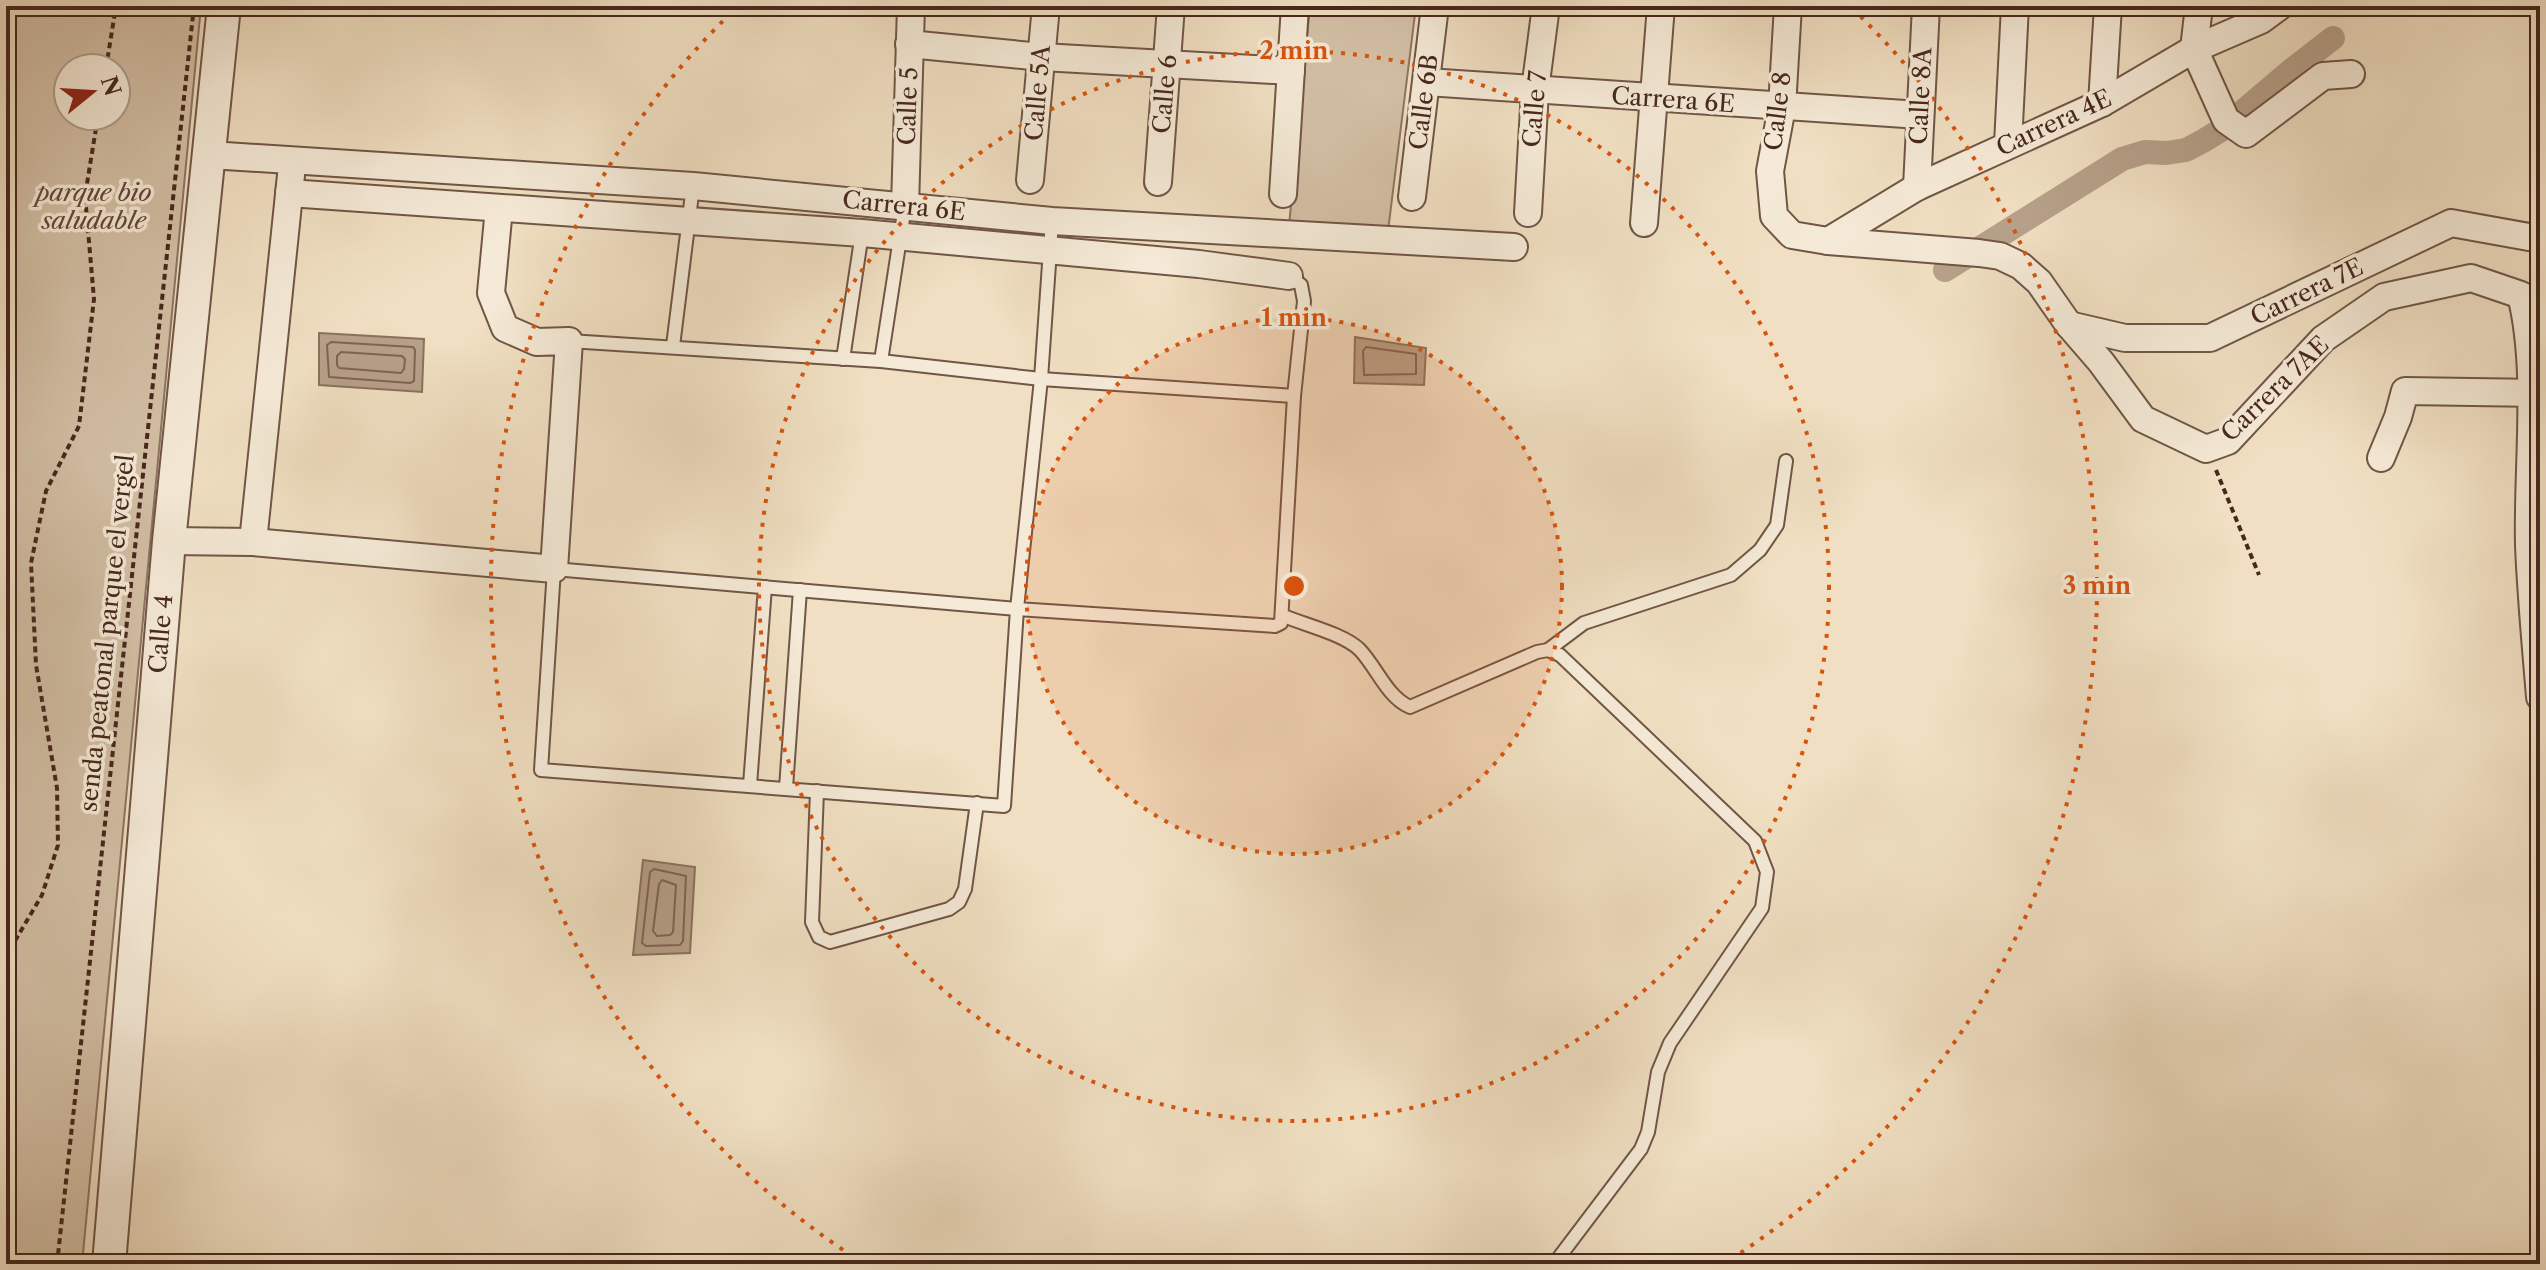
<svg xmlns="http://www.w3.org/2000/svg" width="2546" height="1270" font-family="'Libre Caslon Text',serif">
<rect width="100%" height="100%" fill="#f0dfc2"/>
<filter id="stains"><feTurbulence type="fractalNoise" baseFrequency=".0025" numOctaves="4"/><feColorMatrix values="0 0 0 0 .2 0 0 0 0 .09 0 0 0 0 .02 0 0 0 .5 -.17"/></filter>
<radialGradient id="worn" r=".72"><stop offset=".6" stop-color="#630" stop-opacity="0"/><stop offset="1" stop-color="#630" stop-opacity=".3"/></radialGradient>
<g fill="#d3c0a6" stroke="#8d7462" stroke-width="2" fill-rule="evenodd">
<path d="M6 6H201L82 1264H6ZM116 68V116H68V68Z"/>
<polygon points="1310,6 1416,6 1388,231 1289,226"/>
</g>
<g fill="#b7a18a" stroke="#8a715e" stroke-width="2">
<polygon points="319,333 424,339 422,392 319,385"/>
<polygon points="1355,337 1426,348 1424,385 1354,383"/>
<polygon points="643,860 695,867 690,953 633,955"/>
</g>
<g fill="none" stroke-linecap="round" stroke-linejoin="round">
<g stroke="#7f6454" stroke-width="2">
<polygon points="331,342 413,347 415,350 414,381 410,383 329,377 327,345"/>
<polygon points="1366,347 1416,354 1416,374 1364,375 1363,351"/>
<polygon points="341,352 402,356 405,359 404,369 401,373 339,368 337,365 337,356"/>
<polygon points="654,869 686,876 683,941 680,945 646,946 642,943 650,872"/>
<polygon points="662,880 676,885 673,932 670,935 657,936 653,931 659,884"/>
</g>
<polyline stroke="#b7a18a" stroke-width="24" points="1945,270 2122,159 2145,152 2166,153 2186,150 2203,141 2221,130 2293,69 2333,38"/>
<defs>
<g id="service">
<polyline points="1052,221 1041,379 1017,609 1275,626 1281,623 1294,396"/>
<polyline points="569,341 881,361 1041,379 1294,396 1304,301 1301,285 1289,276"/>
<polyline points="673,346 693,186"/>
<polyline points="843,359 862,233"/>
<polyline points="881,361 905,206"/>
<polygon points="554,569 1017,609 1004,806 541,770"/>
<path d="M1284 616C1305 625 1344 634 1360 650 1377 668 1387 697 1410 707L1537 652 1548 650 1560 655 1755 841 1767 872 1762 908 1670 1043 1658 1072 1648 1132 1641 1149 1554 1264"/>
<polyline points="1548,650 1584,623 1731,575 1760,550 1777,525 1786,461"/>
<polyline points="750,785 765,587"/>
<polyline points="786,788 800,590"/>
<polyline points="817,791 812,922 819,937 830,942 949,909 959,902 965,889 977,803"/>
</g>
<g id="minor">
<path d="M1788 6 1782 107 1770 171 1774 216 1792 235 1828 241 1979 253 2000 256 2021 266 2039 282 2069 325 2101 362 2143 419 2206 449 2228 441 2323 339 2384 297 2471 278 2521 295C2540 370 2527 467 2529 545 2531 596 2536 647 2540 697"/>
<polyline points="2199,6 2194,49 2226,120 2246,134 2323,76 2351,74"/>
<polyline points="909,44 1042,57 1291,71"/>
<polyline points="1427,82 1920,115"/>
<polyline points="2102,103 2108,6"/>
<polyline points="2008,144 2015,6"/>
<polyline points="210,155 693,186 1052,221 1514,247"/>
<polyline points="1030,180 1046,6"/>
<polyline points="1158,182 1171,6"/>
<polyline points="1917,187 1926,6"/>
<polyline points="289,193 862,233 1199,264 1289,276"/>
<polyline points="1283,194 1295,6"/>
<polyline points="1412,197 1435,6"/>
<polyline points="905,206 911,6"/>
<polyline points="1528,213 1535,90 1546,6"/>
<polyline points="1644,223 1661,6"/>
<polyline points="1828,241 1917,187 2102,103 2194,49 2261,20 2280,6"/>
<polyline points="2069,325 2125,338 2210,338 2451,223 2540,239"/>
<polyline points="2381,458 2398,417 2405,391 2540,393"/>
<polyline points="169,541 253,542 554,569 569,341 537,342 505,328 491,293 499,208"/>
<polyline points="253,542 291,175"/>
</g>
<polyline id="tertiary" points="109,1264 169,541 224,6"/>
</defs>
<use href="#service" stroke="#715646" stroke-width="16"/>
<use href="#minor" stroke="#715646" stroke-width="30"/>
<use href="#tertiary" stroke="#715646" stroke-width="36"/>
<g stroke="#47281d" stroke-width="4" stroke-dasharray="6 4" stroke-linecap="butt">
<polyline points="106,68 116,6"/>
<polyline points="2216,470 2259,575"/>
<polyline points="6,979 9,951 42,895 58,845 57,788 36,665 31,563 46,491 79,426 94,299 85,196 98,116"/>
<polyline points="6,1150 13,1264"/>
<polyline points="57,1264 194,6"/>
</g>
<use href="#service" stroke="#f5ead7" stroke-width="12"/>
<use href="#minor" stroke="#f5ead7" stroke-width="26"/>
<use href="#tertiary" stroke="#f5ead7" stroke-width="32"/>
</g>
<circle cx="1294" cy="586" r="268" fill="#d8540e" fill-opacity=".12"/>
<g fill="none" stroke="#d8540e" stroke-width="4" stroke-dasharray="4 8">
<circle cx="1294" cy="586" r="268"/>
<circle cx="1294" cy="586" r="535"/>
<path d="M863 1263A803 803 0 0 1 736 8M1852 8A803 803 0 0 1 1725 1263"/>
</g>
<g text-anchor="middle" stroke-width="7" stroke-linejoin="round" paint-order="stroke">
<g font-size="24" fill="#47281d" stroke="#f5ead7">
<text transform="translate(1038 93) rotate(-85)" y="8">Calle 5A</text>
<text transform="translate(1165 94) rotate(-85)" y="8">Calle 6</text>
<text transform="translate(1921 96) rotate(-87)" y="8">Calle 8A</text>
<text transform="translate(1673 100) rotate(4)" y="8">Carrera 6E</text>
<text transform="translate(1424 102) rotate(-83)" y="8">Calle 6B</text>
<text transform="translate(908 106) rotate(-88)" y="8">Calle 5</text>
<text transform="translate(1535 109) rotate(-85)" y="8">Calle 7</text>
<text transform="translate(1778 111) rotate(-83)" y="8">Calle 8</text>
<text transform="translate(2054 123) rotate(-25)" y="8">Carrera 4E</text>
<text transform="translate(904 206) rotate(6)" y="8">Carrera 6E</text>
<text transform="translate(2307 292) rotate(-26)" y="8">Carrera 7E</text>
<text transform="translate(2275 389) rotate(-44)" y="8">Carrera 7AE</text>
<text transform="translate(107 633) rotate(-84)" y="8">senda peatonal parque el vergel</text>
<text transform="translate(161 634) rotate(-85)" y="8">Calle 4</text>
</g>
<g font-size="24" font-style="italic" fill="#634638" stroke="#f5ead7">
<text x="94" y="201">parque bio<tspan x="94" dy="28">saludable</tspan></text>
</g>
</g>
<circle cx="1294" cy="586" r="12" fill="#d8540e" stroke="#f5ead7" stroke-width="4"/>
<g font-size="24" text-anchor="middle" font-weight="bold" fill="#d8540e" stroke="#f5ead7" stroke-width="7" stroke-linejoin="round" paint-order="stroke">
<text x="1294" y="59">2 min</text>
<text x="1294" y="326">1 min</text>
<text x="2097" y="594">3 min</text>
</g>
<rect width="2546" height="1270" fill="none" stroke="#f0dfc2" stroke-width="32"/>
<rect x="8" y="8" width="2530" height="1254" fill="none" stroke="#47281d" stroke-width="4"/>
<rect x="16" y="16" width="2514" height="1238" fill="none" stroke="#47281d" stroke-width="2"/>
<g transform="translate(92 92) rotate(72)"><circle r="38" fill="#f5ead7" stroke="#af9c8d" stroke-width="2"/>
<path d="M0-6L14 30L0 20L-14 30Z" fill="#8f2418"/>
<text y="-12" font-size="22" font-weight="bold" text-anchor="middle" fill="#47281d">N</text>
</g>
<rect width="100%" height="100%" filter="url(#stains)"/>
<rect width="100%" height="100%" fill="url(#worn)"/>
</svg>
